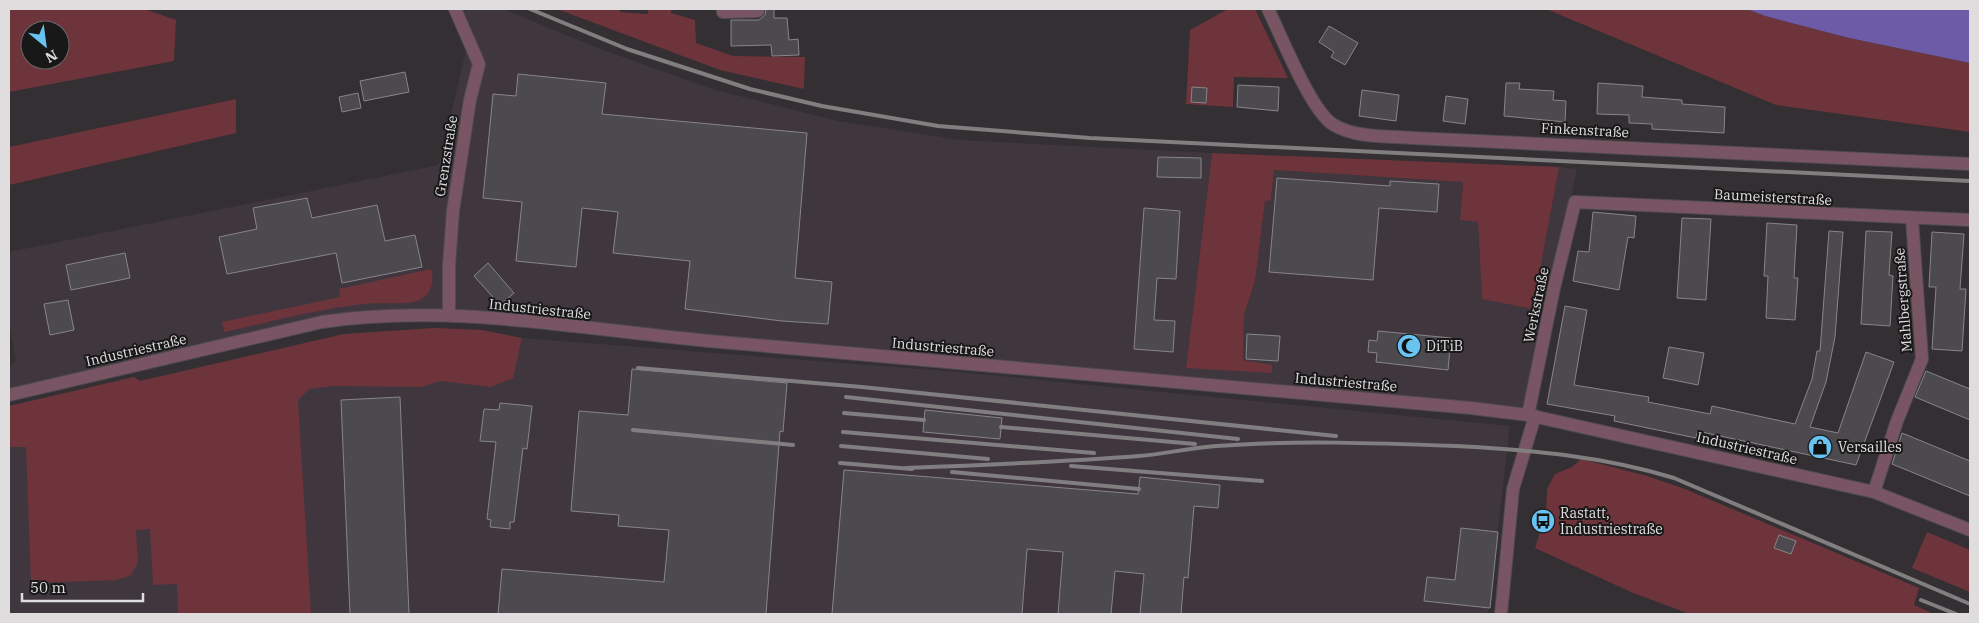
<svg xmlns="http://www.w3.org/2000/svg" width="1979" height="623" font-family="'IBM Plex Serif',serif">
	<rect width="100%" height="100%" fill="#332f32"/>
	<path fill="#40373e" d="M462,9H504L595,47L715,90L838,121L960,140L1212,153L1186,367L1271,365L1243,360L1244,315L1255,281L1265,200H1271L1274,170L1463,182L1460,219L1478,222L1482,298L1533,309L1559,167L1577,169L1526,412L357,312L9,392V367L16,360L9,324V252L439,165L467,46Z
		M434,328L482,330L522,338L958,372L1510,426L1488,614H9V406L134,377L140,381L344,334Z"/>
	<path fill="#6e343b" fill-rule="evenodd" d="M9,9H144L176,20L174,61L9,92ZM30,30H60V60H30Z
		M557,9H620V12L648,14V9H671V13L695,20L696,43L733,56L805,57L804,89L720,70Z
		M1228,9H1255L1288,78L1234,77L1233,107L1186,104L1190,30Z
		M1546,9H1747L1765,16L1849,38L1970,63V132L1776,105Z
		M236,99V133L9,185V147Z
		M1212,153L1559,167L1533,309L1482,299L1478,222L1460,220L1463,182L1274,170L1271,200L1265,201L1255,281L1244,315L1243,360L1272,365V373L1186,368Z
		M431,269C435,282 431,296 417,301C404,305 379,302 363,304C317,309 270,322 224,332L222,322L340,297L339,289Z
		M434,328L482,330L522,338L513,378L491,387L440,381L422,387L332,386L309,389L298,400L311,614H178L177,584L153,585L150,529L136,530L138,563L131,575L117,580L31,583L26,447H9V406L134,377L140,381L344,334Z
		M1581,459L1647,476L1685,489L1919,588L1914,605L1934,614H1690L1633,593L1535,548L1546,513L1547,489L1555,474L1572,467Z
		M1927,532L1970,550V592L1912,568Z"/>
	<path fill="#6e5ba7" d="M1747,9H1970V63L1849,38L1765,16Z"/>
	<path fill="#4d4a4f" stroke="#888589" d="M766,9H774V18H787L789,40L798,39L799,55L772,56L771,45L731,46V20H759L765,15Z
		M1329,26L1358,43L1345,65L1331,57L1334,52L1319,42Z
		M405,72L409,92L364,101L360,81Z
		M518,74L606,83L602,114L807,133L795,278L832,282L828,324L782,321L685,309L690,261L613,253L618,212L582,208L576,267L516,261L522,202L483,198L493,94L516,96Z
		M1506,83H1520L1519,89L1554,91L1553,100L1566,101L1565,122L1504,116Z
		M1598,83L1643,86L1642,97L1682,100V104L1725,107L1724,133L1652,129V124L1629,123V115L1597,114Z
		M1238,85L1279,87L1278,111L1237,107Z
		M1192,87L1207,88L1206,103L1191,102Z
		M1362,90L1399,95L1396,121L1359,116Z
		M358,93L361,108L342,112L339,97Z
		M1446,96L1468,99L1465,124L1443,121Z
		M1158,157L1201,158V178L1157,177Z
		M1277,178L1390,186V181L1439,184L1437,212L1379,208L1373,280L1269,272Z
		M307,198L312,218L377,205L385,241L415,235L422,267L342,283L336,253L227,274L219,237L257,229L253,208Z
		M1144,208L1180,211L1176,279L1157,278L1154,320L1175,321L1173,352L1134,349Z
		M1593,212L1636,216L1634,238L1628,237L1619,290L1573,281L1578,251L1589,252Z
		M1682,218L1711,219L1706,300L1677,298Z
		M1767,223L1797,225L1794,278H1798L1795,320L1766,318L1768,276H1764Z
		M1829,231L1843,232L1835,337L1826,382L1810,427L1838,433L1866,352L1894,362L1856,465L1697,431L1696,438L1614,421L1615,416L1547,404L1565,306L1587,310L1574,385L1649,397L1648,402L1710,414L1712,406L1795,424L1812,379L1817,351H1820Z
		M1866,231L1892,232L1889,275L1893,276L1890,326L1861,324Z
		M1932,232L1964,234L1960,289H1966L1962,351L1932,349L1936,287H1929Z
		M125,253L130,278L71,290L66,265Z
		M488,263L514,293L500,305L474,276Z
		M68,300L74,330L50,335L44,304Z
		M1378,331L1451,338L1448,370L1376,362L1377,353L1368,352L1369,340L1377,341Z
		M1247,334L1280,336L1278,361L1246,359Z
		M1669,347L1704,353L1698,385L1663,378Z
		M632,369L787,383L783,432L780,431L766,614H498L502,569L664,582L669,530L618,526L619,515L571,511L579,411L628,415Z
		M1926,371L1970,389V420L1915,397Z
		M400,397L409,614H350L341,400Z
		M500,403L532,406L527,449L523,448L514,522H510V529L490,527L491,520L487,519L496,442L480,441L484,409L499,410Z
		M925,410L1002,418L1000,439L923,432Z
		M1902,433L1970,461V496L1892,464Z
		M844,470L1138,494L1140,477L1220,485L1218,508L1194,506L1188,578L1184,577L1181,614H1140L1144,574L1115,571L1111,614H1058L1063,552L1027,549L1022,614H832Z
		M1461,528L1498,532L1490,608L1424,601L1427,577L1455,580Z
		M1779,535L1796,541L1791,554L1774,548Z"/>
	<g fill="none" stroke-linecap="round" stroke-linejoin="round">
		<g stroke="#4f4b4e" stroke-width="14">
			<path id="minor" d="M723,9V12L758,11
				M1268,9C1281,35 1311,112 1334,125C1355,138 1388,136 1413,138L1970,164
				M449,314V265L453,211L470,100L479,64L455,9
				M9,395L322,322C452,302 590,331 721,342C971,364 1221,386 1471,408L1528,415L1874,492L1970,530
				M1528,415L1554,288L1575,202L1970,220
				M1874,492L1897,421L1922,359L1912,219
				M1501,614L1513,489L1535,416"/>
		</g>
		<use href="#minor" stroke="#795563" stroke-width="12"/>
		<path stroke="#817e80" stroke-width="4" d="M530,9L627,49L750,89L822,106L938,126L1090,138L1970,181
			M638,368L862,387L1336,436
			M846,397L1238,439
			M844,413L924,420
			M1001,427L1195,444
			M633,430L793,445
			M843,432L1094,453
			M841,446L988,459
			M840,463L912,469
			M1071,466L1262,481
			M906,468C984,465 1061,462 1139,456C1164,454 1190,448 1216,446C1296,440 1376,443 1456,446C1531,450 1602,456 1674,478L1970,604
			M952,472L1139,489
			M1921,600L1956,614"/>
	</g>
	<defs>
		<g id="mosque-disc" transform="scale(1.25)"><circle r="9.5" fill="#69c3f1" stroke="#191819"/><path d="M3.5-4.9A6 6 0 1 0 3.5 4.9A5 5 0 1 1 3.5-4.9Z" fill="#111"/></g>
		<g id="shop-disc" transform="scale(1.25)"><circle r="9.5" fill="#69c3f1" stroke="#191819"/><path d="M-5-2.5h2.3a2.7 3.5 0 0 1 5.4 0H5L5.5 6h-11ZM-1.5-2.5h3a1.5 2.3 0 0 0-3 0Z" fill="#111"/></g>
		<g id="bus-disc" transform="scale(1.25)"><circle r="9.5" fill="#69c3f1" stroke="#191819"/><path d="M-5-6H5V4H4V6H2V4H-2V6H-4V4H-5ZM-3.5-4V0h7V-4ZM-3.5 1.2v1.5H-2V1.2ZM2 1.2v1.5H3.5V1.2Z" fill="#111"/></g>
	</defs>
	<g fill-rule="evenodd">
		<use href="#mosque-disc" x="1409" y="346"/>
		<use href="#shop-disc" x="1820" y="447"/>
		<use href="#bus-disc" x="1543" y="521"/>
	</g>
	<g text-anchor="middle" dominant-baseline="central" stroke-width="4" stroke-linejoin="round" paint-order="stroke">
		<g font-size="14" fill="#e0dddf" stroke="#191819">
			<text transform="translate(1585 130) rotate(3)">Finkenstraße</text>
			<text transform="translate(446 156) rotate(-81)">Grenzstraße</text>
			<text transform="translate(1773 197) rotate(3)">Baumeisterstraße</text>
			<text transform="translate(1903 300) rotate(-94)">Mahlbergstraße</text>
			<text transform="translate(1536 305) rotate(-78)">Werkstraße</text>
			<text transform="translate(540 309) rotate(6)">Industriestraße</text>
			<text transform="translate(943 347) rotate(5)">Industriestraße</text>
			<text transform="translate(136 350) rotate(-13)">Industriestraße</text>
			<text transform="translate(1346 382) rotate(5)">Industriestraße</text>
			<text transform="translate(1747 448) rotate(13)">Industriestraße</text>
		</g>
		<g font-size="14" fill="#e0dddf" stroke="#191819" text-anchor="start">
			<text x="1426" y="346">DiTiB</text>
			<text x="1838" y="447">Versailles</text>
			<text x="1560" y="513">Rastatt,<tspan x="1560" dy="16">Industriestraße</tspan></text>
		</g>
	</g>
	<rect width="1979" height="623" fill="none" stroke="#e0dddf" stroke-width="20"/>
	<g transform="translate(45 45) rotate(151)"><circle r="24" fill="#191819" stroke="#696768"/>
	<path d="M0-4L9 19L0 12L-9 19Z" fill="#69c3f1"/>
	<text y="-8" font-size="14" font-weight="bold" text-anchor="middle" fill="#e0dddf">N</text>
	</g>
	<path d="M22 593v8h121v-8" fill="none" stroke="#e0dddf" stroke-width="2.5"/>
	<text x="30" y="593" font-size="15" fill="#e0dddf" stroke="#191819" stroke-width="4" paint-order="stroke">50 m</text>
</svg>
